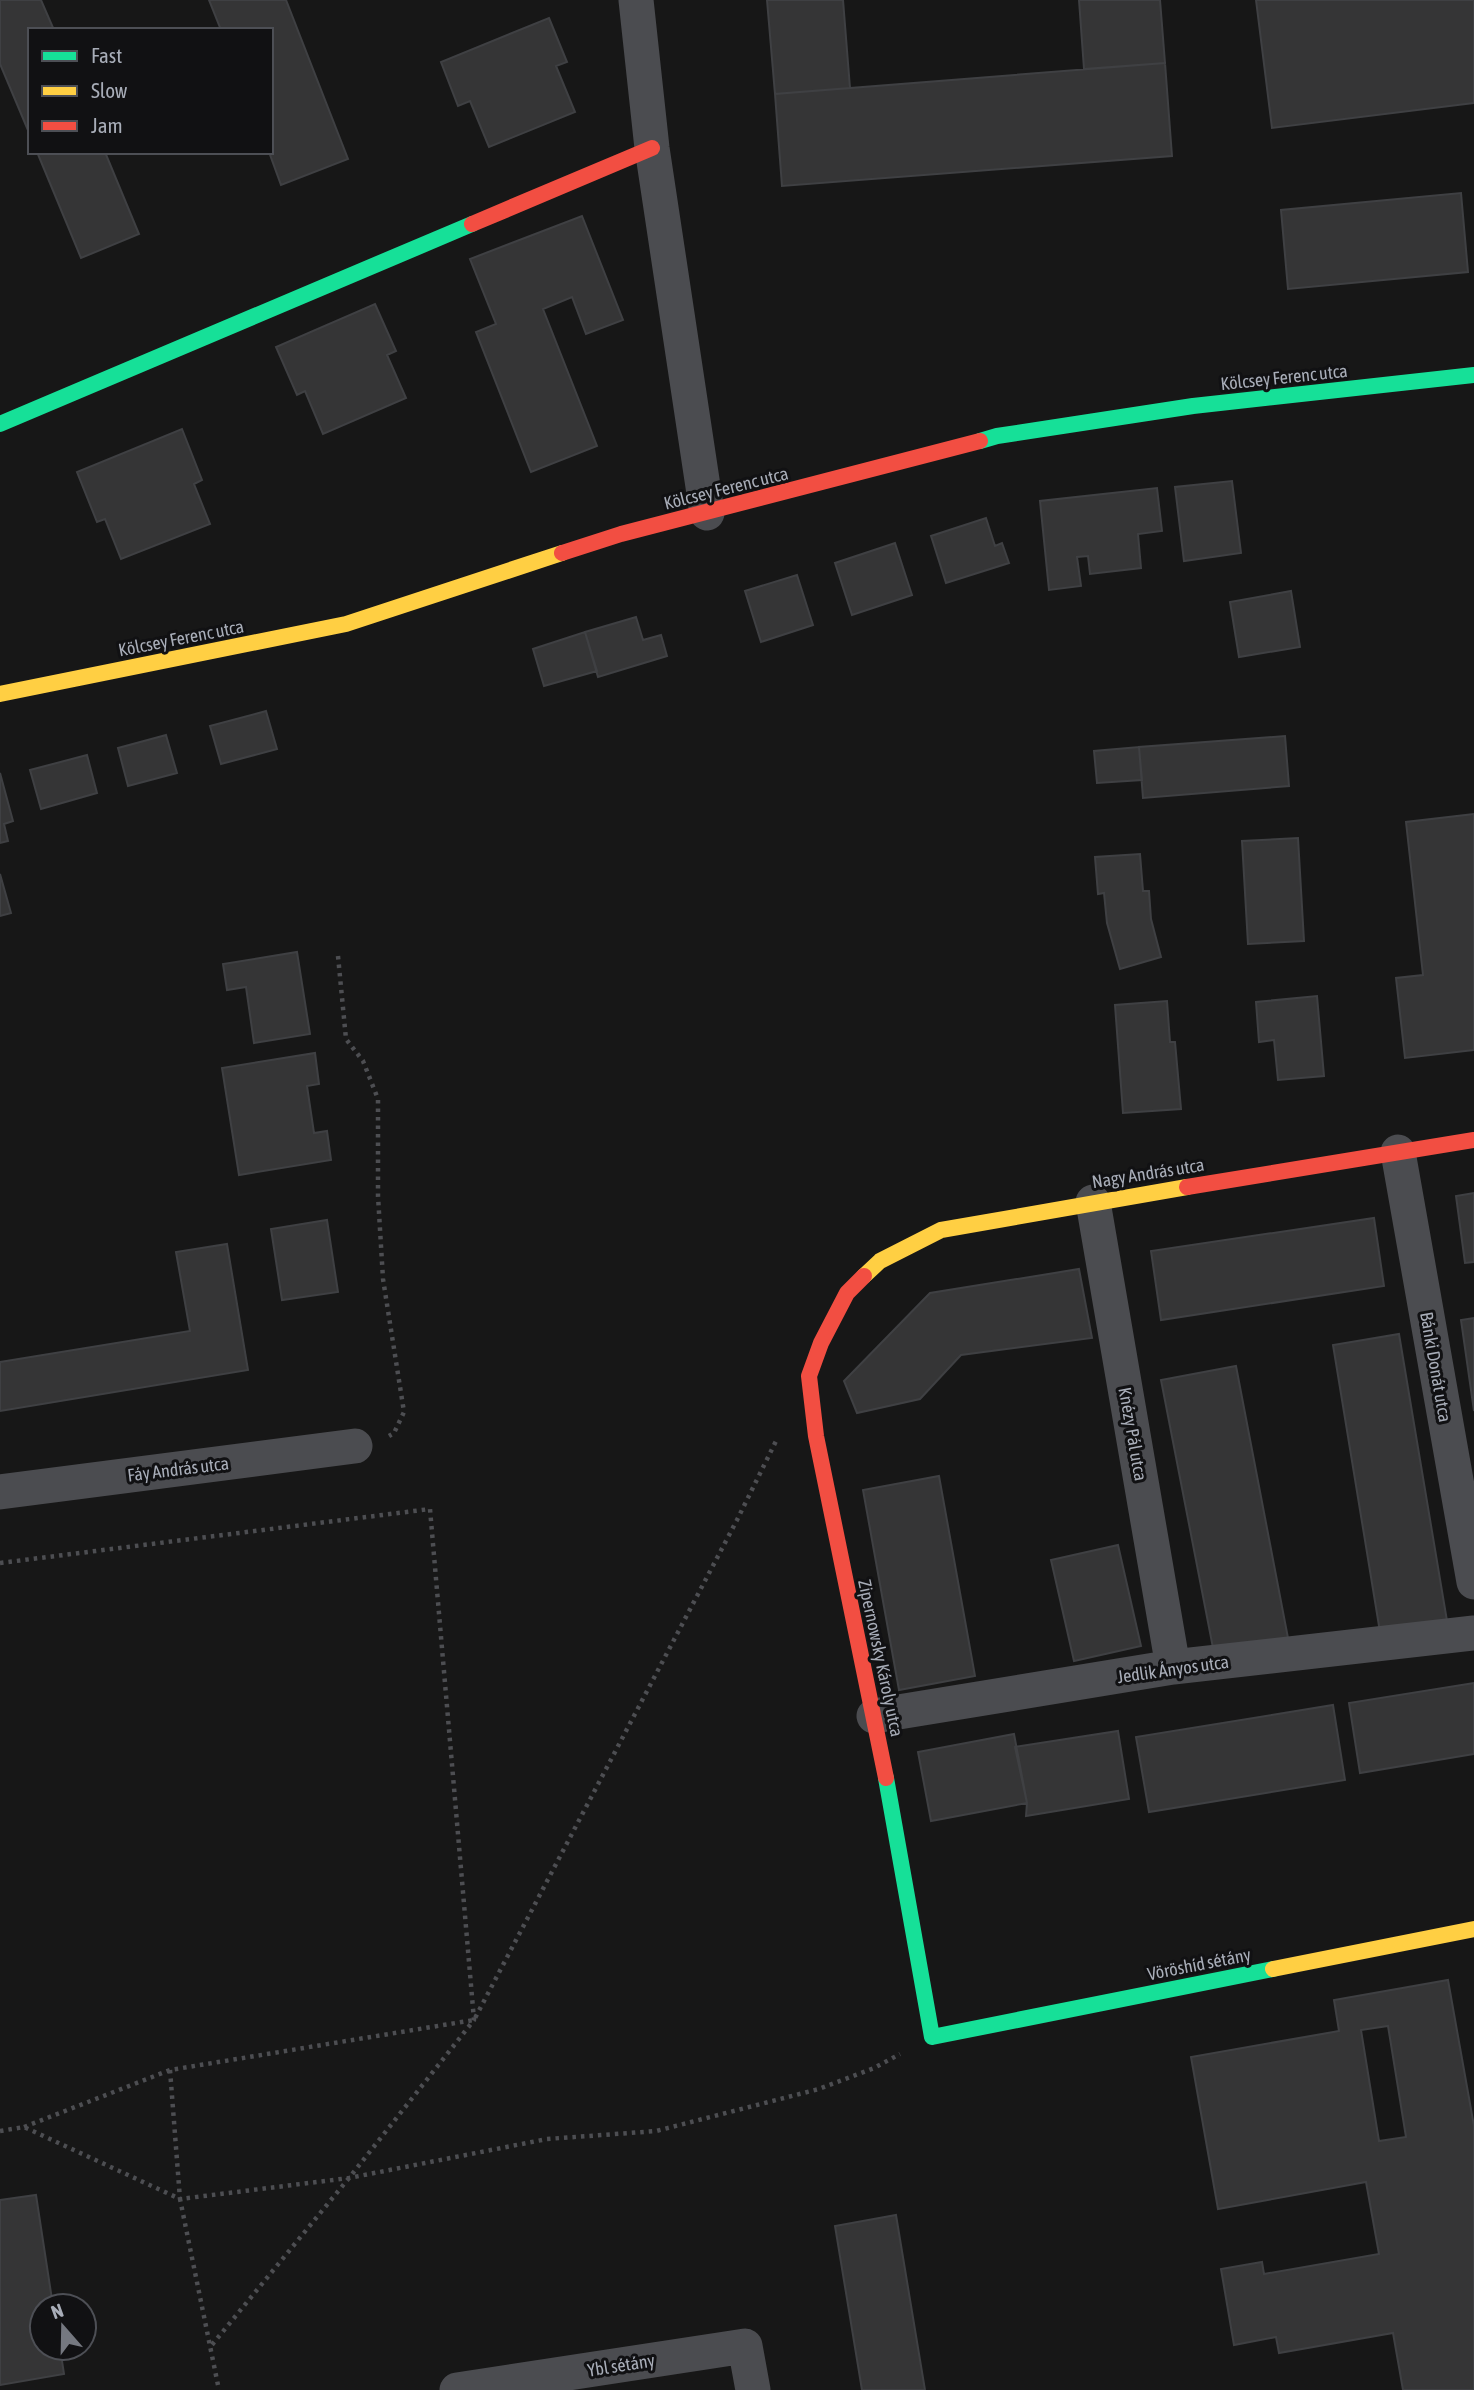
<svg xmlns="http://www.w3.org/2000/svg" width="1474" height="2390" font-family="'Asap Condensed',sans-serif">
	<rect width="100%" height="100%" fill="#171717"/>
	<path fill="#353536" stroke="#3f4043" stroke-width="2" fill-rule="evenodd" d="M0,0H41L54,30H30V135L0,64Z
		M209,0H286L348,159L281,185L269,152H271V30H221Z
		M767,0H843L850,88L775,94Z
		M1079,0H1160L1165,63L1084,69Z
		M1256,0H1474V103L1272,128Z
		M549,18L567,62L556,66L575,112L489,147L470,101L458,106L441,62Z
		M1165,63L1172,156L782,186L775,94Z
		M37,152H105L139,234L81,258Z
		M1461,193L1468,272L1288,289L1281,210Z
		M582,216L623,320L586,334L572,297L543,309L597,446L531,472L476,332L496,324L470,259Z
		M375,304L396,351L387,355L406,398L323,434L305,391L297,395L276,347Z
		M182,429L202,480L194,484L210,524L121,559L105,519L97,522L77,472Z
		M1232,481L1241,553L1184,561L1175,487Z
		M1157,488L1162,531L1138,534L1141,568L1090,574L1088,556L1077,557L1081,586L1049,590L1040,501Z
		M986,518L995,546L1002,543L1009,563L946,583L931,536Z
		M895,543L912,595L852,615L835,563Z
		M797,575L813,625L761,642L745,591Z
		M1291,591L1300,647L1239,657L1230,602Z
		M636,617L643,640L661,635L667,656L598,677L585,632Z
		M585,632L597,671L544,686L533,649Z
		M266,711L277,749L221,764L210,726Z
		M166,735L177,773L128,786L118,748Z
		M1285,736L1289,786L1143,798L1139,747Z
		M1139,747L1142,780L1097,783L1094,751Z
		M87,755L97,793L41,809L30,770Z
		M0,773L13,821L4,824L8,841L0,843Z
		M1474,814V1050L1405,1058L1396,978L1423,975L1406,822Z
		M1298,838L1304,941L1248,944L1242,841Z
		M1140,854L1143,891H1149L1151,919L1161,957L1120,969L1107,923L1104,893L1098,894L1095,857Z
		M0,874L11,913L0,916Z
		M297,952L310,1034L254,1043L246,987L227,990L223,964Z
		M1317,996L1324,1076L1278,1080L1274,1040L1259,1042L1256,1002Z
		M1167,1001L1170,1042H1175L1181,1109L1123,1113L1115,1005Z
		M315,1053L319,1084L307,1086L314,1133L327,1131L331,1160L239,1175L222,1068Z
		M1474,1193V1262L1465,1263L1456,1196Z
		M1374,1218L1384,1286L1161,1320L1151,1251Z
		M327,1220L338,1292L282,1300L271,1229Z
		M227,1244L248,1370L0,1411V1362L190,1331L176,1252Z
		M1079,1269L1092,1338L961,1355L920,1399L857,1413L844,1381L930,1293Z
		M1474,1318V1411L1461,1320Z
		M1399,1334L1447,1621L1380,1632L1333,1345Z
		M1236,1366L1288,1638L1214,1653L1161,1380Z
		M939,1476L975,1676L899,1690L863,1490Z
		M1118,1545L1141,1646L1074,1661L1051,1560Z
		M1474,1683V1754L1360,1773L1349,1703Z
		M1333,1705L1345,1780L1149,1812L1136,1737Z
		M1118,1731L1129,1799L1026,1816L1027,1803L1015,1747Z
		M1014,1734L1027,1803L931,1821L918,1752Z
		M1448,1980L1474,2126V2390H1403L1393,2333L1279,2353L1276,2337L1234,2345L1221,2269L1262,2262L1264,2274L1379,2254L1366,2182L1218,2209L1191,2057L1339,2031L1334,2000ZM1388,2026L1406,2137L1379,2141L1361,2030Z
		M36,2195L53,2306H42V2348H60L64,2374L0,2385V2200Z
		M896,2215L925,2390H862L835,2226Z"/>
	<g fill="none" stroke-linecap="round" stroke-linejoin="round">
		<path stroke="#4d4e52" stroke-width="4.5" stroke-dasharray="3.5 5" stroke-linecap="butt" d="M338,956L346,1039L363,1061L378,1099V1196L383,1279L404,1412L394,1433L389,1436
			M0,1563L430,1509L474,2020L349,2178L211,2346
			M170,2070L180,2199L349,2178L547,2139L656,2131L819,2089L874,2068L900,2054
			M24,2127L170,2070L474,2020L737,1520L777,1439
			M0,2131L24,2127L180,2199L219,2390"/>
		<path stroke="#4b4c50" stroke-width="35" d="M636,0L652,148L707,513
			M1398,1152L1474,1582
			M1093,1202L1173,1667
			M0,1492L355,1446
			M874,1716L1173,1667L1474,1633
			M457,2390L745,2346L753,2390"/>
		<path stroke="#16e098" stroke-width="16" d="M0,424L472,224
			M980,441L997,436L1193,406L1474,375
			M886,1778L932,2037L1273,1969"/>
		<path stroke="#ffcf43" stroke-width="16" d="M0,694L346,624L562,553
			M864,1276L880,1261L941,1230L1187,1187
			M1273,1969L1474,1929"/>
		<path stroke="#f24e42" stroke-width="16" d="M472,224L652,148
			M562,553L621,534L980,441
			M1187,1187L1474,1140
			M864,1276L847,1293L821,1343L809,1376L816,1436L886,1778"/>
	</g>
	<g text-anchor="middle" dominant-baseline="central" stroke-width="6" stroke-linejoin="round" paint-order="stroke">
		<g font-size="18" fill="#a8adb8" stroke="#111113">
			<text transform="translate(1284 377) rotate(-6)">Kölcsey Ferenc utca</text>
			<text transform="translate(726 488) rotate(-14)">Kölcsey Ferenc utca</text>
			<text transform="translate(181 638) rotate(-11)">Kölcsey Ferenc utca</text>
			<text transform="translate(1148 1173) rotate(-9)">Nagy András utca</text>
			<text transform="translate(1436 1367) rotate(80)">Bánki Donát utca</text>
			<text transform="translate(1133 1434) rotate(80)">Knézy Pál utca</text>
			<text transform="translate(178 1469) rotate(-7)">Fáy András utca</text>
			<text transform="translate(881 1658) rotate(78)">Zipernowsky Károly utca</text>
			<text transform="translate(1173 1669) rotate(-8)">Jedlik Ányos utca</text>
			<text transform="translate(1199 1964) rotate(-11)">Vöröshíd sétány</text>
			<text transform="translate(621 2365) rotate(-9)">Ybl sétány</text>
		</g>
	</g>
	<rect x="28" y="28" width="245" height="126" fill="#111113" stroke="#4d4f55" stroke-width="2"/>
	<rect x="42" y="51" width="35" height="10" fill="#16e098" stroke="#4d4f55" stroke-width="2"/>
	<text x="91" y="63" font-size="21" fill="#a8adb8">Fast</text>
	<rect x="42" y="86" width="35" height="10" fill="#ffcf43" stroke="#4d4f55" stroke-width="2"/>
	<text x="91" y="98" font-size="21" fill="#a8adb8">Slow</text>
	<rect x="42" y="121" width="35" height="10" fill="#f24e42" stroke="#4d4f55" stroke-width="2"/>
	<text x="91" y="133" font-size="21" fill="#a8adb8">Jam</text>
	<g transform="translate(63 2327) rotate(340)"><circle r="33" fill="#111113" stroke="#4d4f55" stroke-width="2"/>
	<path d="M0-5L12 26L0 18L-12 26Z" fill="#757880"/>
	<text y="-10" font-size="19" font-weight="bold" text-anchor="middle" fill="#a8adb8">N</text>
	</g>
</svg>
